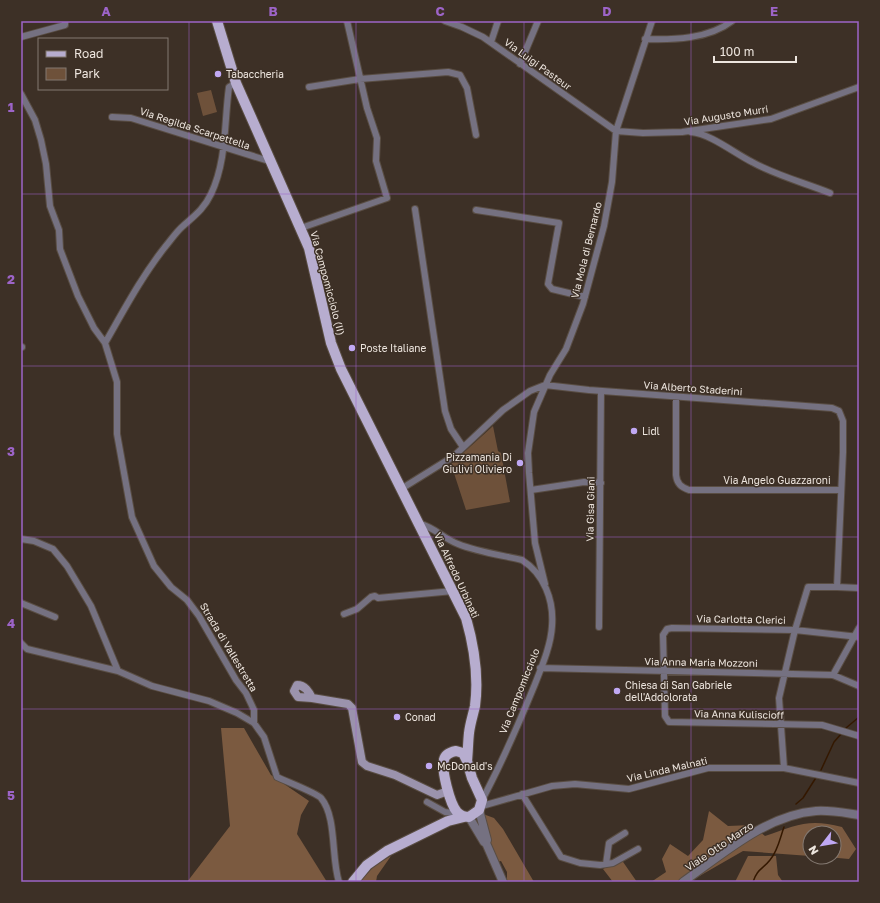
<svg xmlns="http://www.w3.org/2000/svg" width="880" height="903" font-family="'Golos Text',sans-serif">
	<rect width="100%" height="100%" fill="#3d3026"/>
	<path fill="#6e513a" d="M211,90L217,112L203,116L197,93Z
		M493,426L498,451L501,453L510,502L466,510L451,464Z"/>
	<path fill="#7b5a40" d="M221,728H244L271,775L309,801L301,815L297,834L327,882H187L230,826Z
		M709,811L728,826L752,825L765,836C796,825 809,818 842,827L856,849L849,859L827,857H834V833H810V856L743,851L689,882H651L666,872L662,859L670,844L688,856L703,840Z
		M483,814L494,818L503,829L534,882H507V872L501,861L496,862L493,856Z
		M391,856L377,876L376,882H360L375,865Z
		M748,856H776L778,875L783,882H735Z
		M621,859L637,882H613L603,869Z"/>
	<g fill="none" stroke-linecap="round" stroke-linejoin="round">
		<path stroke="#341800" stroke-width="1.5" d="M846,728L859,717
			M821,770L834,742L841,734
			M796,804L803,798L817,776
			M753,882C757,869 763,869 770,860C778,851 780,838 784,827"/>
		<g stroke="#594d43" stroke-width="8">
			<path id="minor" d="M445,21L462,27L483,37L616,131L643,133L682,132L771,119L859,87
				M21,37L65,25V21
				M645,39C673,40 709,39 732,21
				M491,42L498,21
				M520,64L538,21
				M309,87L360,79L448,72L460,75L467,88L476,135
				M21,94L35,120L41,140L46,164L50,206L59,230L60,249L78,296L94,328L105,343L117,382V434L132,517L154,566L171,587L187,600L199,616L236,680L246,693L254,710V723
				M112,117L131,118L272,162
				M691,132C711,134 734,153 752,162C775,175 805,183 830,193
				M415,209L445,411L451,429L463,447
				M476,210L559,223L548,284L552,289L585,297
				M301,228L387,198L376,161L377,138L367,108L347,21
				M105,343C124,310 142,276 165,247C171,240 176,232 183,226C194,216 204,209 211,194C227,160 224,123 229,87L236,83
				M21,347H22
				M676,397V475C677,484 681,487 689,490H841
				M401,489L454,456L503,410L530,391L545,385L589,390L832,408L839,411L843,421V452L837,587H808L795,630L779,698L784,768
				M531,490L584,482L601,483
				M420,524C434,527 444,539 458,544C478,552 501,555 522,560C544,574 554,600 552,626C551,645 542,666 535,684C519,723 502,763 482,800
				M21,539L34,541L53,549L67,566L91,606L118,671
				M545,584L535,543L529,473L528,453L534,412L550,375L566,349L583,304L604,226L612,182L616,131L652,21
				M837,587L859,588
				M21,603L55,617
				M344,614L357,609L371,597L375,596L378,598L453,591
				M599,627L601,391
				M859,637L795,630L672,628L667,629L663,635L665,716L669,722L822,725L859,736
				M21,643L27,649L118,671L152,686L209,701L237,713L254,723L264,737L277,777C285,781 317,793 321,798C337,817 331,858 339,882
				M540,668L833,675L859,686
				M833,675L859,628
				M522,794L561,857L580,863L600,865L613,863L638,849
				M427,802L445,812L452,813
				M482,806L552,786L575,784L629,789L708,768H784L859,783
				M606,864L609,843L625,833"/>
		</g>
		<g stroke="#594d43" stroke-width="10">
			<path id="tertiary" d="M479,810L487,840L486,843L503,882
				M469,817L484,842
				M683,882C723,854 766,815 816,811C831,810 845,813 859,815"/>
		</g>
		<g stroke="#594d43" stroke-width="10">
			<path id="secondary" d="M312,698L298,697L294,691L297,685C305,685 309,692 312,698L348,704L352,708L362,762L367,766L395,775L437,795L448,791"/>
		</g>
		<g stroke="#594d43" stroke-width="12">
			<path id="primary" d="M217,21L236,83L309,248L331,343L341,369L466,618C474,646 479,676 475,706C473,715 470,724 469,733C468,742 468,751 467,761
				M456,751L463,753L467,761L472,778L482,800L479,810L469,817C464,817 461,816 457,812C450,804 441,770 444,760C445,754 451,752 456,751Z
				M353,882L367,865L387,851L448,821L464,817"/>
		</g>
		<use href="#minor" stroke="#757181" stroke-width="6"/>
		<use href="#tertiary" stroke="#757181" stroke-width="8"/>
		<use href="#secondary" stroke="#9b93ad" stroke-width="8"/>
		<use href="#primary" stroke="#b7adcf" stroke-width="10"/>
	</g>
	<path fill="none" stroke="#9d64c8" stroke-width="1" stroke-opacity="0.55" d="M189,21V882M356,21V882M524,21V882M691,21V882M21,194H859M21,366H859M21,537H859M21,709H859"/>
	<g fill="#c0a8f3" stroke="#3d3026" stroke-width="1.5">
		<circle cx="218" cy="74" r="4"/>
		<circle cx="352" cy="348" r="4"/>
		<circle cx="634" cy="431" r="4"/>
		<circle cx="520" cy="463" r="4"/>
		<circle cx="617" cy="691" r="4"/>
		<circle cx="397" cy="717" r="4"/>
		<circle cx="429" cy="766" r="4"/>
	</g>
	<g text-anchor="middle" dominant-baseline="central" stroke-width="3" stroke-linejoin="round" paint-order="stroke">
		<g font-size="10" fill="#ede5de" stroke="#3d3026">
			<text transform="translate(538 64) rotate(36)">Via Luigi Pasteur</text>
			<text transform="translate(726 115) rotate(-9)">Via Augusto Murri</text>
			<text transform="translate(195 128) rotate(18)">Via Regilda Scarpettella</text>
			<text transform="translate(586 250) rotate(-76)">Via Mola di Bernardo</text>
			<text transform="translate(328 283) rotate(75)">Via Campomicciolo (II)</text>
			<text transform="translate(693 388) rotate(4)">Via Alberto Staderini</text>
			<text x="777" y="480">Via Angelo Guazzaroni</text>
			<text transform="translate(590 509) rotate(-89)">Via Gisa Giani</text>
			<text transform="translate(457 575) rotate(65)">Via Alfredo Urbinati</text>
			<text transform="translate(741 619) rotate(1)">Via Carlotta Clerici</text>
			<text transform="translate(229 647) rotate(59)">Strada di Vallestretta</text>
			<text transform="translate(701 662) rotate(1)">Via Anna Maria Mozzoni</text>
			<text transform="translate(519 691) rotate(-68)">Via Campomicciolo</text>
			<text transform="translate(739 714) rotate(1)">Via Anna Kuliscioff</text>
			<text transform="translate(667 769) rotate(-13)">Via Linda Malnati</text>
			<text transform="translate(719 846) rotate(-34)">Viale Otto Marzo</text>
		</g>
		<g font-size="10" fill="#ede5de" stroke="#3d3026" text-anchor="start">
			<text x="226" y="74">Tabaccheria</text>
			<text x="360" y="348">Poste Italiane</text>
			<text x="642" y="431">Lidl</text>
			<text x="512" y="457" text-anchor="end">Pizzamania Di<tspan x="512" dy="12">Giulivi Oliviero</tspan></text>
			<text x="625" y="685">Chiesa di San Gabriele<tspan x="625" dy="12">dell'Addolorata</tspan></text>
			<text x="405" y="717">Conad</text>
			<text x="437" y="766">McDonald's</text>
		</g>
	</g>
	<rect width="880" height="903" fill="none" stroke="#3d3026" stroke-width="44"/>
	<rect x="38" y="38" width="130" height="52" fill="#3d3026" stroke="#837870"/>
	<rect x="46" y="51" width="20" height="6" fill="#b7adcf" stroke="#837870"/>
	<text x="74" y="58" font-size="12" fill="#ede5de">Road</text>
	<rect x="46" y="68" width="20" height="12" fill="#6e513a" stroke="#837870"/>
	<text x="74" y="78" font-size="12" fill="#ede5de">Park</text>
	<g transform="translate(822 845) rotate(239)"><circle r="19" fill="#3d3026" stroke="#837870"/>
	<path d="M0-3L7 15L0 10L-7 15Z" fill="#c0a8f3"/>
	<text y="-6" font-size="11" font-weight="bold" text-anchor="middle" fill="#ede5de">N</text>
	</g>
	<path d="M714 56v6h82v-6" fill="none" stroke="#ede5de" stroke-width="2"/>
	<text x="720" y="56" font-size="12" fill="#ede5de" stroke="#3d3026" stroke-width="3" paint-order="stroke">100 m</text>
	<rect x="22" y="22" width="836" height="859" fill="none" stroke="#9d64c8" stroke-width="1.5"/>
	<g font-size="13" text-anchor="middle" font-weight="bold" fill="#9d64c8">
		<text x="106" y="16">A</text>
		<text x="273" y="16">B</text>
		<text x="440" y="16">C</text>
		<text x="607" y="16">D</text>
		<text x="774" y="16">E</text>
		<text x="11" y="112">1</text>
		<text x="11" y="284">2</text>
		<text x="11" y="456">3</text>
		<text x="11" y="628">4</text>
		<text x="11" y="800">5</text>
	</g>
</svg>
